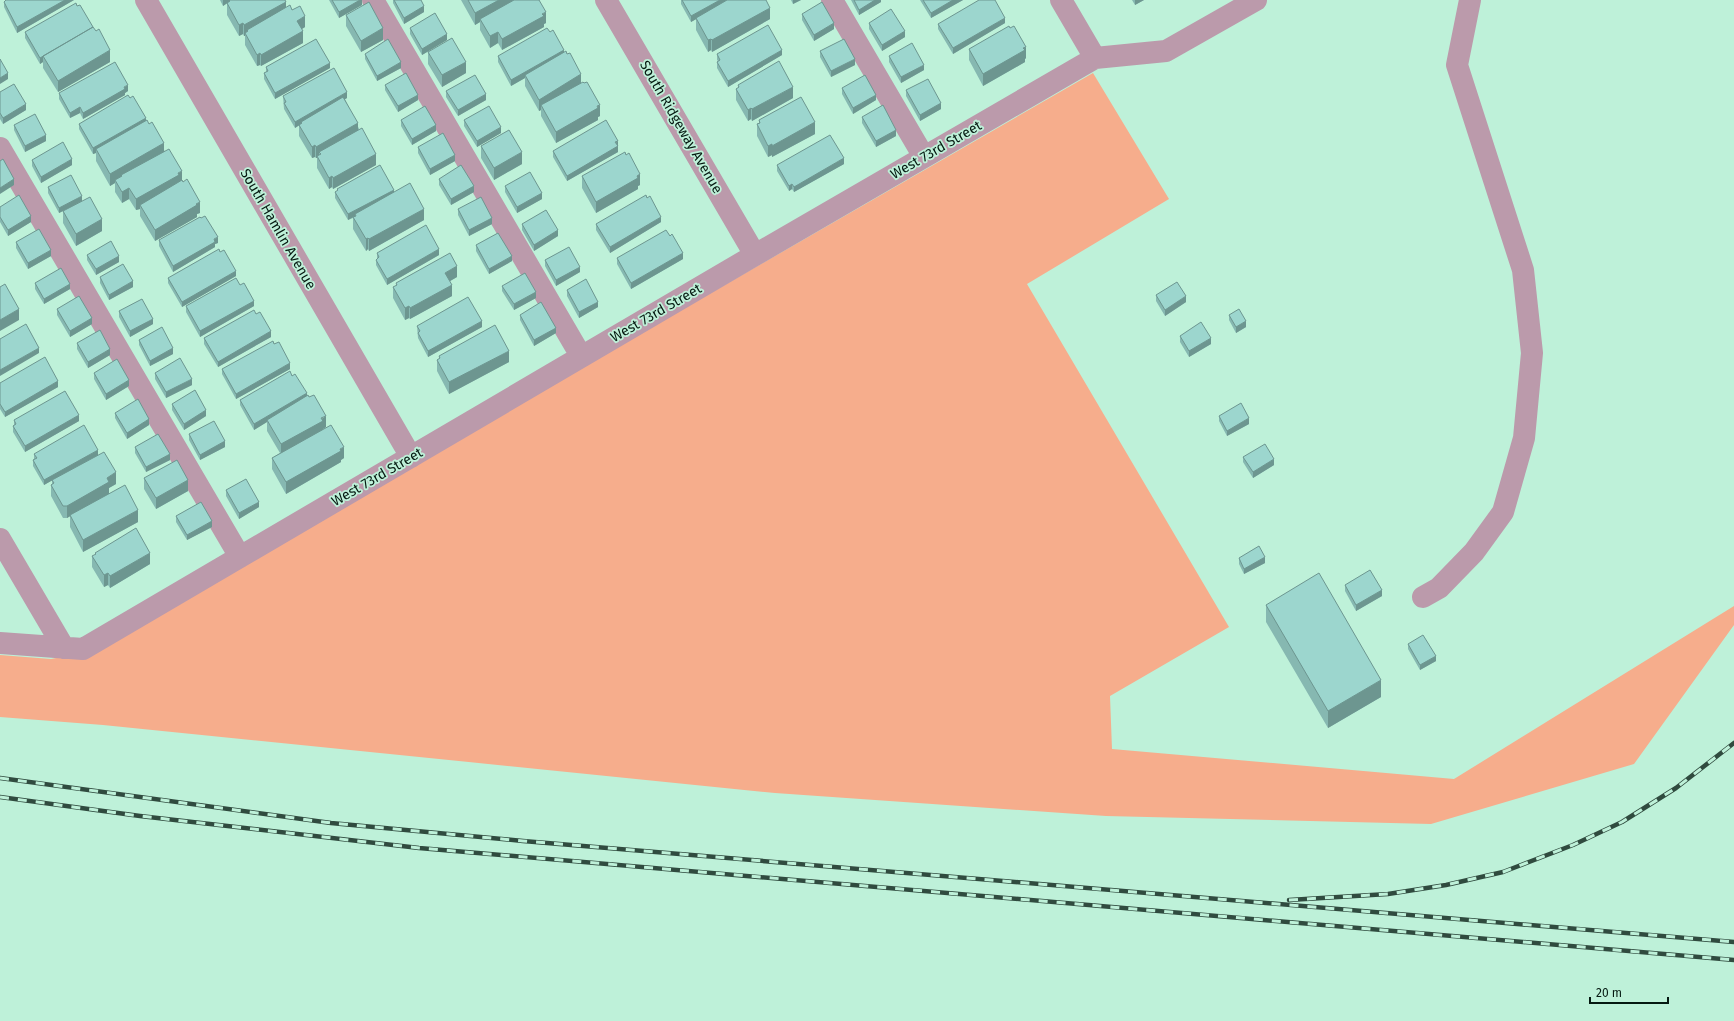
<svg xmlns="http://www.w3.org/2000/svg" width="1734" height="1021" font-family="'Fira Sans',sans-serif">
	<rect width="100%" height="100%" fill="#bef1d9"/>
	<path fill="#f6ad8c" d="M1093,73L1169,199L1027,284L1229,627L1110,696L1112,749L1454,779L1734,606V625L1634,764L1431,824L1106,816L775,793L103,725L0,717V655L51,659L87,652Z"/>
	<g fill="none" stroke-linecap="round" stroke-linejoin="round">
		<path stroke="#bb9aab" stroke-width="22" d="M146,0L411,457
			M373,0L581,356
			M606,0L755,255
			M832,0L924,157
			M1061,0L1095,58
			M0,148L240,557
			M0,539L64,648
			M1423,597L1439,588L1474,552L1503,512L1524,438L1532,353L1523,270L1457,65L1470,0
			M0,643L83,649L755,255L1095,58L1166,51L1256,0"/>
		<g stroke="#304b3f" stroke-width="4.5">
			<path id="rail" d="M0,778L331,823L523,841L1734,942
				M0,797L140,816L419,848L1734,960
				M1289,900L1388,894L1446,885L1503,872L1573,845L1622,822L1676,788L1734,743"/>
		</g>
		<use href="#rail" stroke="#bef1d9" stroke-width="3" stroke-dasharray="9" stroke-linecap="butt"/>
	</g>
	<path fill="#86b8b1" d="M74,0L17,33L4,7V2Z
		M220,0H285L286,8L292,10L305,27L302,29L303,43L261,66L260,65L257,66L245,45V36H244L243,34L239,36L227,15V3L223,6Z
		M329,0H362V5L339,18Z
		M393,0H421L424,12L404,24L393,3Z
		M461,0H539L546,23L544,24V27L502,50L498,43L490,48L480,30V22L475,25Z
		M681,0H766L770,19L712,52L711,50L708,52L696,30V19L691,22L681,4Z
		M791,0H801L793,4Z
		M851,0H881V2L859,15Z
		M920,0H963L931,18Z
		M1132,0H1144L1135,5Z
		M802,14L834,29L814,41L802,20Z
		M346,15L383,40L361,52L346,26Z
		M869,23L905,37L882,51L869,29Z
		M1005,23L953,54L938,29V24Z
		M410,28L447,40L422,55L410,34Z
		M1010,28L1026,58L1025,59V62L983,86L969,60V49Z
		M25,32L110,62L58,92L43,68V62L40,64L25,38Z
		M550,32L564,53L600,116L598,117V120L556,143L541,116V110L539,111L525,86V78L511,86L498,62V56Z
		M820,51L855,65L831,77L820,57Z
		M428,52L466,73L442,87L428,64Z
		M365,54L401,68L377,81L365,59Z
		M717,54L782,55L728,87L717,68V62L718,61L717,60Z
		M889,56L924,70L901,83L889,62Z
		M266,67L330,68L275,99L264,79V73L266,72Z
		M385,85L418,100L398,112L385,90Z
		M738,85L793,98L752,121L751,119L748,121L736,100V89L738,88Z
		M842,88L876,100L853,114L842,94Z
		M906,90L941,109L920,121L906,96Z
		M128,91L125,93V95L83,119L80,113L70,118L59,99V93Z
		M446,91L486,100L458,116L446,97Z
		M0,92L26,110L3,124L0,119Z
		M283,96L347,98L345,99L376,165L333,189L332,187L329,189L317,168V158H316L315,157L312,158L299,136V125L301,124L295,128L284,109Z
		M130,98L146,120L182,180L200,213L197,214V217L155,241L140,216V209L136,210L129,199L122,203L115,192V183L110,186L96,161V153L93,154L79,129V124Z
		M862,117L896,136L876,147L862,123Z
		M401,120L436,131L412,145L401,126Z
		M464,120L501,133L477,147L464,126Z
		M759,120L815,134L772,157V155L768,157L757,136V124L759,123Z
		M14,125L46,141L25,152L14,130Z
		M481,146L522,164L494,180L481,158Z
		M418,147L455,161L430,175L418,153Z
		M618,147V152L567,181L553,157V151Z
		M32,160L72,165L41,183L32,166Z
		M844,164L794,192L792,189L789,191L777,171V165Z
		M582,176L640,185L638,186V189L596,213L582,188Z
		M439,179L474,192L451,205L439,185Z
		M505,186L542,199L517,213L505,192Z
		M48,187L82,201L102,231L76,246L63,223V211L70,208L59,213L48,193Z
		M337,189L394,192L424,220L369,251L368,249L366,251L353,229V218L348,220L335,198V192L337,191Z
		M0,207L31,222L8,236L0,222Z
		M458,209L492,224L469,236L458,215Z
		M661,222L610,253L596,230V224Z
		M522,224L558,236L534,251L522,230Z
		M159,240L218,243L215,244V247L173,272L159,246Z
		M16,242L51,256L28,269L16,248Z
		M476,245L512,261L489,274L476,251Z
		M377,253L439,255L387,285L376,265V260L377,259Z
		M87,255L119,262L96,275L87,260Z
		M617,258L683,259L631,289L617,264Z
		M545,260L580,272L556,286L545,266Z
		M236,276L182,307L168,283V278Z
		M100,277L133,287L109,300L100,283Z
		M457,277L450,281L452,296L410,319L409,318L405,320L393,298V287L396,286V283Z
		M35,283L70,289L44,304L35,289Z
		M240,285L254,306L200,337L186,312V306Z
		M502,286L536,298L514,310L502,291Z
		M567,290L598,307L579,318L567,296Z
		M1156,295L1186,302L1165,316L1156,301Z
		M57,309L92,324L70,337L57,315Z
		M119,311L153,324L130,337L119,317Z
		M256,314L271,337L218,367L204,344V338Z
		M520,315L556,333L534,346L520,320Z
		M1229,315L1246,327L1236,333L1229,320Z
		M417,326L482,327L428,357L418,338Z
		M1180,336L1211,344L1189,357L1180,342Z
		M139,340L173,354L150,366L139,345Z
		M77,343L110,355L88,368L77,349Z
		M439,356L509,362L449,394L437,371V360L439,359Z
		M222,369H290L236,399L222,374Z
		M94,373L129,386L106,400L94,379Z
		M155,373L192,385L166,398L155,379Z
		M292,376L307,396L326,427L323,429V430L344,458L341,460V462L286,494L272,469V458L280,453L267,431V422L254,430L240,405V400Z
		M0,383L58,387L5,417L0,409Z
		M172,404L206,416L184,430L172,410Z
		M115,413L149,425L127,439L115,418Z
		M1219,416L1249,424L1227,436L1219,421Z
		M14,420L79,421L25,452L13,432V426L14,425Z
		M189,434L225,447L200,460L189,440Z
		M135,447L170,460L146,472L135,453Z
		M34,454L98,455L116,484L109,488V494L138,522L83,552L70,527V516L67,518H63L51,496V485L52,484V480L44,485L33,466V460L34,459Z
		M1243,457L1274,465L1253,478L1243,462Z
		M144,478L188,491L156,509L144,489Z
		M226,490L259,507L239,519L226,496Z
		M176,516L212,527L187,540L176,522Z
		M95,553L150,564L110,588L108,585L104,587L92,567V556L95,555Z
		M1239,558L1265,563L1244,574L1239,564Z
		M1345,585L1382,596L1356,611L1345,591Z
		M1266,605L1381,697L1328,728L1266,622Z
		M1408,644L1436,661L1420,670L1408,649Z"/>
	<path fill="#6d9690" d="M65,0H74L17,33V27Z
		M223,0H229V2L223,6Z
		M360,0H362V5L339,18V12Z
		M499,0H519L480,19V22L475,25V13Z
		M720,0H730L691,22V16Z
		M793,0H801L793,4Z
		M875,0H881V2L859,15V10Z
		M953,0H963L931,18V13Z
		M1135,0H1144L1135,5Z
		M286,2V13L248,31L247,30V35L245,33V36H244V25Z
		M424,6V12L404,24V18Z
		M770,8V19L712,52V40Z
		M546,12V23L544,24V27L502,50V39Z
		M305,16V27L297,32V21Z
		M1005,18V23L953,54V48Z
		M243,23V34L239,36V25Z
		M834,23V29L814,41V35Z
		M383,28V40L361,52V41Z
		M303,31V43L261,66V55Z
		M905,31V37L882,51V45Z
		M498,32V43L490,48V36Z
		M447,34V40L422,55V49Z
		M711,39V50L708,52V40Z
		M1026,47V58L1025,59V62L983,86V74Z
		M110,50V62L58,92V81Z
		M564,50V56L525,75V78L511,86V80Z
		M782,50V55L728,87V81Z
		M260,53V65L257,66V55Z
		M43,56V62L40,64V58Z
		M855,59V65L831,77V71Z
		M401,62V68L377,81V76Z
		M466,62V73L442,87V75Z
		M330,63V68L275,99V93Z
		M924,65V70L901,83V77Z
		M8,73V79L0,84V78Z
		M581,74V85L541,105V110L539,111V100Z
		M128,85V91L125,93V95L83,119V113Z
		M793,87V98L752,121V109Z
		M347,92V98L302,123L301,122V124L295,128V122Z
		M486,94V100L458,116V110Z
		M418,95V100L398,112V106Z
		M876,95V100L853,114V108Z
		M941,103V109L920,121V115Z
		M26,104V110L3,124V118Z
		M600,105V116L598,117V120L556,143V132Z
		M80,107V113L70,118V113Z
		M751,108V119L748,121V110Z
		M146,118V124L96,149V153L93,154V148Z
		M815,122V134L772,157V146Z
		M358,123V134L321,154L319,152V156H317V158H316V147Z
		M436,125V131L412,145V139Z
		M501,127V133L477,147V141Z
		M896,130V136L876,147V141Z
		M46,135V141L25,152V146Z
		M618,141V152L567,181V176Z
		M164,143V154L122,176L121,175V179L115,180V183L110,186V174Z
		M772,144V155L768,157V146Z
		M315,145V157L312,158V147Z
		M522,152V164L494,180V168Z
		M376,154V165L333,189V178Z
		M455,155V161L430,175V169Z
		M844,158V164L794,192V187Z
		M72,159V165L41,183V177Z
		M182,171V182L140,205V209L136,210V199Z
		M640,174V185L638,186V189L596,213V202Z
		M332,176V187L329,189V178Z
		M14,179V185L0,194V188Z
		M792,184V189L789,191V186Z
		M474,186V192L451,205V199Z
		M129,188V199L122,203V192Z
		M394,190V196L355,214V216L348,220V214Z
		M542,193V199L517,213V207Z
		M82,196V201L59,213V208Z
		M200,202V213L197,214V217L155,241V230L196,204Z
		M424,209V220L369,251V239Z
		M31,216V222L8,236V230Z
		M661,217V222L610,253V247Z
		M492,218V224L469,236V230Z
		M102,219V231L76,246V234Z
		M558,230V236L534,251V245Z
		M218,237V243L215,244V247L173,272V266Z
		M368,238V249L366,251V239Z
		M439,249V255L387,285V279Z
		M51,250V256L28,269V263Z
		M683,253V259L631,289V283Z
		M119,256V262L96,275V269Z
		M512,256V261L489,274V269Z
		M457,266V277L445,284V273Z
		M580,267V272L556,286V280Z
		M236,271V276L182,307V302Z
		M133,281V287L109,300V295Z
		M70,284V289L44,304V299Z
		M452,285V296L410,319V308Z
		M536,292V298L514,310V304Z
		M1186,296V302L1165,316V310Z
		M254,301V306L200,337V331Z
		M598,302V307L579,318V312Z
		M409,306V318L405,320V308Z
		M19,309V320L0,331V320Z
		M92,318V324L70,337V331Z
		M153,319V324L130,337V331Z
		M482,321V327L428,357V351Z
		M1246,321V327L1236,333V327Z
		M556,328V333L534,346V340Z
		M271,331V337L218,367V362Z
		M1211,338V344L1189,357V351Z
		M39,348V353L0,376V370Z
		M173,348V354L150,366V361Z
		M110,349V355L88,368V362Z
		M509,351V362L449,394V382Z
		M290,363V369L236,399V394Z
		M192,379V385L166,398V392Z
		M129,380V386L106,400V394Z
		M58,381V387L5,417V412Z
		M307,393V399L267,420V422L254,430V424Z
		M206,410V416L184,430V424Z
		M79,415V421L25,452V446Z
		M326,416V427L323,429V432L281,456V444Z
		M1249,418V424L1227,436V431Z
		M149,419V425L127,439V433Z
		M225,441V447L200,460V455Z
		M344,447V458L341,460V462L286,494V482Z
		M98,450V455L44,485V480Z
		M170,454V460L146,472V467Z
		M1274,459V465L1253,478V472Z
		M116,472V484L109,488V494L67,518V506L107,478Z
		M188,480V491L156,509V498Z
		M259,502V507L239,519V513Z
		M138,510V522L83,552V540Z
		M212,521V527L187,540V535Z
		M150,553V564L110,588V576Z
		M1265,557V563L1244,574V569Z
		M108,573V585L104,587V575Z
		M1382,590V596L1356,611V605Z
		M1436,656V661L1420,670V665Z
		M1381,680V697L1328,728V711Z"/>
	<path fill="#9cd6ce" stroke="#6d9690" d="M6,0H65L17,27L4,2Z
		M229,0H285L286,2L244,25L243,23L239,25L227,3L230,1Z
		M332,0H360L339,12Z
		M394,0H421L424,6L404,18Z
		M468,0H499L475,13Z
		M514,0H539L546,12L542,14L544,16L502,39L498,32L490,36L480,19Z
		M682,0H720L691,16Z
		M727,0H766L770,8L712,40L711,39L708,40L696,18Z
		M854,0H875L859,10Z
		M923,0H953L931,13Z
		M979,0H995L1005,18L953,48L938,24Z
		M369,2L383,28L361,41L346,15Z
		M822,2L834,23L814,35L802,14Z
		M76,3L77,6L80,5L93,27L40,58L25,32Z
		M290,5L292,10L300,6L305,16L297,21L303,31L261,55L260,53L257,55L245,33L248,31L247,30Z
		M891,9L905,31L882,45L869,23Z
		M435,13L447,34L422,49L410,28Z
		M768,25L782,50L728,81L717,62L720,60L717,54Z
		M1009,26L1010,28L1014,26L1026,47L1023,48L1025,50L983,74L969,49Z
		M93,27L96,31L99,29L110,50L58,81L43,56Z
		M547,28L550,32L553,30L564,50L511,80L498,56Z
		M452,38L466,62L442,75L428,52Z
		M316,39L330,63L275,93L264,73L268,71L266,67Z
		M388,39L401,62L377,76L365,54Z
		M844,39L855,59L831,71L820,51Z
		M912,43L924,65L901,77L889,56Z
		M566,51L567,54L570,53L581,74L539,100L525,75Z
		M0,59L8,73L0,78Z
		M779,61L793,87L752,109L751,108L748,110L736,89L739,87L738,85Z
		M115,62L128,85L124,87L125,89L83,113L80,107L70,113L59,93Z
		M334,68L347,92L295,122L284,103L286,102L283,96Z
		M406,73L418,95L398,106L385,85Z
		M475,75L486,94L458,110L446,91Z
		M865,75L876,95L853,108L842,88Z
		M928,79L941,103L920,115L906,90Z
		M583,82L584,83L587,82L600,105L597,106L598,108L556,132L541,105Z
		M14,84L26,104L3,118L0,113V92Z
		M128,95L130,98L133,96L146,118L93,148L79,124Z
		M343,97L358,123L316,147L315,145L312,147L299,125L302,123L301,122Z
		M801,97L815,122L772,146V144L768,146L757,124L760,123L759,120Z
		M883,105L896,130L876,141L862,117Z
		M425,106L436,125L412,139L401,120Z
		M489,106L501,127L477,141L464,120Z
		M35,114L46,135L25,146L14,125Z
		M147,120L149,124L152,122L164,143L110,174L96,149Z
		M606,120L618,141L615,142L618,146L567,176L553,151Z
		M362,128L376,154L333,178L332,176L329,178L317,156L321,154L319,152Z
		M509,130L522,152L494,168L481,146Z
		M443,133L455,155L430,169L418,147Z
		M830,135L844,158L794,187L792,184L789,186L777,165Z
		M63,142L72,159L41,177L32,160Z
		M169,149L182,171L178,173L179,175L136,199L129,188L122,192L115,180L122,176L121,175Z
		M625,152L626,155L629,153L640,174L637,176L638,178L596,202L582,176Z
		M3,159L14,179L0,188V161Z
		M380,165L394,190L348,214L335,192L338,190L337,189Z
		M461,165L474,186L451,199L439,179Z
		M530,172L542,193L517,207L505,186Z
		M71,175L82,196L59,208L48,187Z
		M187,179L200,202L196,204L197,205L155,230L140,205L182,180L183,182Z
		M410,183L424,209L369,239L368,238L366,239L353,217L356,216L355,214Z
		M19,195L31,216L8,230L0,217V207Z
		M646,195L647,198L650,196L661,217L610,247L596,224Z
		M90,197L102,219L76,234L63,211Z
		M481,197L492,218L469,230L458,209Z
		M546,210L558,230L534,245L522,224Z
		M205,216L218,237L214,239L215,242L173,266L159,240L200,217L201,218Z
		M426,225L439,249L387,279L376,260L379,257L377,253Z
		M39,229L51,250L28,263L16,242Z
		M666,230L670,236L672,234L683,253L631,283L617,258Z
		M498,233L512,256L489,269L476,245Z
		M111,241L119,256L96,269L87,255Z
		M569,247L580,267L556,280L545,260Z
		M219,249L220,252L224,250L236,271L182,302L168,278Z
		M450,253L457,266L445,273L452,285L410,308L409,306L405,308L393,287L397,285L396,283Z
		M123,264L133,281L109,295L100,277Z
		M61,268L70,284L44,299L35,283Z
		M525,273L536,292L514,304L502,286Z
		M236,278L240,285L244,283L254,301L200,331L186,306Z
		M586,279L598,302L579,312L567,290Z
		M1177,282L1186,296L1165,310L1156,295Z
		M5,284L19,309L0,320V287Z
		M79,296L92,318L70,331L57,309Z
		M468,297L482,321L428,351L418,333L420,331L417,326Z
		M142,299L153,319L130,331L119,311Z
		M541,302L556,328L534,340L520,315Z
		M1239,309L1246,321L1236,327L1229,315Z
		M254,310L256,314L260,312L271,331L218,362L204,338Z
		M1201,322L1211,338L1189,351L1180,336Z
		M26,324L39,348L0,370V339Z
		M495,325L509,351L449,382L437,360L440,358L439,356Z
		M162,327L173,348L150,361L139,340Z
		M100,330L110,349L88,362L77,343Z
		M273,341L274,344L279,342L290,363L236,394L222,369Z
		M45,357L58,381L5,412L0,404V383Z
		M180,358L192,379L166,392L155,373Z
		M117,359L129,380L106,394L94,373Z
		M290,371L292,376L295,374L307,393L254,424L240,400Z
		M195,390L206,410L184,424L172,404Z
		M65,391L79,415L25,446L13,426L16,424L14,420Z
		M308,395L309,397L314,395L326,416L321,418L323,421L281,444L267,420Z
		M138,399L149,419L127,433L115,413Z
		M1241,403L1249,418L1227,431L1219,416Z
		M214,421L225,441L200,455L189,434Z
		M84,425L98,450L44,480L33,460L37,458L34,454Z
		M331,425L344,447L340,449L341,451L286,482L272,458Z
		M158,434L170,454L146,467L135,447Z
		M1265,444L1274,459L1253,472L1243,457Z
		M104,452L116,472L107,478L109,482L67,506H63L51,485L54,483L52,480Z
		M177,460L188,480L156,498L144,478Z
		M246,479L259,502L239,513L226,490Z
		M125,485L138,510L83,540L70,515Z
		M201,502L212,521L187,535L176,516Z
		M136,528L150,553L110,576L108,573L104,575L92,556L96,554L95,553Z
		M1259,546L1265,557L1244,569L1239,558Z
		M1370,570L1382,590L1356,605L1345,585Z
		M1319,573L1381,680L1328,711L1266,605Z
		M1423,635L1436,656L1420,665L1408,644Z"/>
	<g text-anchor="middle" dominant-baseline="central" stroke-width="3.5" stroke-linejoin="round" paint-order="stroke">
		<g font-size="14" fill="#051911" stroke="#bef1d9">
			<text transform="translate(681 127) rotate(60)">South Ridgeway Avenue</text>
			<text transform="translate(936 150) rotate(-30)">West 73rd Street</text>
			<text transform="translate(278 229) rotate(60)">South Hamlin Avenue</text>
			<text transform="translate(656 313) rotate(-30)">West 73rd Street</text>
			<text transform="translate(377 477) rotate(-30)">West 73rd Street</text>
		</g>
	</g>
	<path d="M1590 997v6h78v-6" fill="none" stroke="#051911" stroke-width="2"/>
	<text x="1596" y="997" font-size="12" fill="#051911" stroke="#bef1d9" stroke-width="3" paint-order="stroke">20 m</text>
</svg>
